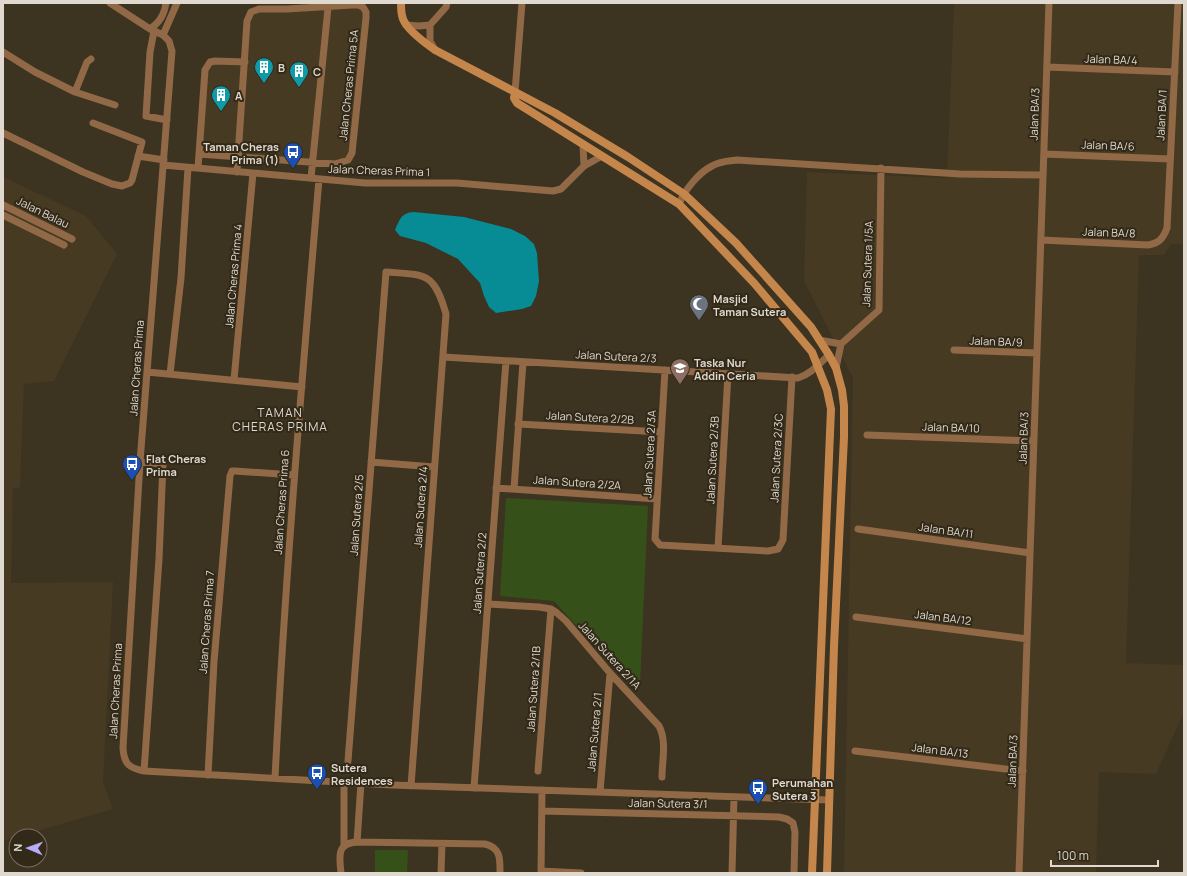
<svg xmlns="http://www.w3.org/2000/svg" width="1187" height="876" font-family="Manrope,sans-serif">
	<rect width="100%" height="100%" fill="#3c3321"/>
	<path fill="#473a22" d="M954,3H1184V308L1183,244H1171L1164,255H1139L1126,663L1184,665V712L1156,774L1099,772L1096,873H844L853,378L804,281L807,172L947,178Z
		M356,8L361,9L363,13L350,152L345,158L335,161L202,151L208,70L210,66L213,64L247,66L251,15L259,12Z
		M3,177L86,216L117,254L54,381L24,384L20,487L13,489L11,583L113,582L103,783L113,809L20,836H16V837L3,841Z"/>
	<path fill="#36501a" d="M506,498L648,506L640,685L629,684L554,601L500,596Z
		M375,850H408L407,873H375Z"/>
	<path fill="#078b95" d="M414,212L464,217L511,229L525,236L534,244L537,253L539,281L536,296L531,306L522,309L496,313L489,307L484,296L480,283L458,259L426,243L400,236L395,230C400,219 401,213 414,212Z"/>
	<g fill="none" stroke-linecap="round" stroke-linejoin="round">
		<path stroke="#916946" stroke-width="7" d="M110,3L150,29L163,35L169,41L172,51L140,462L123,748C124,764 129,768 144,771L392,785L829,800
			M406,25L419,26L430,25
			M150,29C160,22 164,15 166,3
			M154,31L150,52L146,116L167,120
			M163,35L177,3
			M435,50L430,41V25L446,7L447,3
			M3,52L35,72L75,92L115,105
			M1047,67L1175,72
			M75,92L87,62L91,59
			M515,92L522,3
			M3,133L83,172L112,184L122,186L130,183L132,180L142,142L93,123
			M583,145L584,166
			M199,154L335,164L348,160L352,153L366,18V12L363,7L358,5H352L287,9H259L251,12L247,21L238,156L237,172
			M1044,154L1170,159
			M138,156L164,160
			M163,165L365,183H457L553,191L561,189L584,166L602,156
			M198,168L205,70L210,62L215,61L245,62
			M311,178L328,8
			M679,204C685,190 698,173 712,166C720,161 729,161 737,160L960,174L1043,175
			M3,205L72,239
			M3,215L64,245
			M1041,240L1148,245C1159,243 1163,239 1167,228L1178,3
			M819,340L841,344
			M841,344L879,310L881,168
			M954,350L1037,353
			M443,357L798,378C811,374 819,364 829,355
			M836,368L841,344
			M665,370L655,539L660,545L768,551L778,549L783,540L792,377
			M147,372L302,387
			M170,374L181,278L188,168
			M234,380L253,173
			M518,424L661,432
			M867,435L1034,441
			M140,462L163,464L159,559L144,771
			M371,462L434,467
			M496,488L657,499
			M514,489L523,362
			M858,529L1030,553
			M718,548L728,374
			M488,604L539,607L551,609L557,613L566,621L610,673L659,726C667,741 662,761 662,777
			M856,617L1027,639
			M855,751L1023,771
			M348,761L386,272C426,275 434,272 446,314L411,786
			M538,771L551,609
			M208,775L214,662L230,476L232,471H235L294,475
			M275,778C285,578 302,379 319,179
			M474,788L506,361
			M600,792L610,673
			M542,811L779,817L787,819L793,823L795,832L794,873
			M357,842L361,783
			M344,845V782
			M541,871L581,873
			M341,873C339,856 337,843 357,842L485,844C501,848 500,859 500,873
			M441,873L442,844
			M541,873L542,790
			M732,873L734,797
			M1019,873L1049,3"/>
		<path stroke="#c5864c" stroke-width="8" d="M401,3C401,8 401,14 403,19C407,30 425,43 435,50L555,113L628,157L684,194L736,243L811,327L829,355L836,368L842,390L844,406V437L834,646L827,873
			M515,92L514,98L517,103L679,204L754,283L812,352L827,390L831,409L830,433L812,873"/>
	</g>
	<defs>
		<g id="building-pin" transform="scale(1)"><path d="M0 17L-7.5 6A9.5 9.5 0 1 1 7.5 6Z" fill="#0f9aa8" stroke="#322918"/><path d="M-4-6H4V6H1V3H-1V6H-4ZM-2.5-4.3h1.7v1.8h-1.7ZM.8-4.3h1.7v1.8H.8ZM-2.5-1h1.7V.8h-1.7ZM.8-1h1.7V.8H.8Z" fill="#fff"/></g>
		<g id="bus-pin" transform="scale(1)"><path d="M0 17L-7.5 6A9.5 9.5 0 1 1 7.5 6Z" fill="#1a4fb4" stroke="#322918"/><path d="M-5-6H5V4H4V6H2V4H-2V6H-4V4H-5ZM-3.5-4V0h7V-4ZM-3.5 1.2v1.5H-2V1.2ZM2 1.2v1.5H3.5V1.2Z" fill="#fff"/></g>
		<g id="mosque-pin" transform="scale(1)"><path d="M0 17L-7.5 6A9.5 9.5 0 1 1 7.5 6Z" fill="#6b7280" stroke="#322918"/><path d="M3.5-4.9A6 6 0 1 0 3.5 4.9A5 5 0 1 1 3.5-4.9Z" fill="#fff"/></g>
		<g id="school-pin" transform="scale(1)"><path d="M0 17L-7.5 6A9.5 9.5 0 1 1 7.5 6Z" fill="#8d6e63" stroke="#322918"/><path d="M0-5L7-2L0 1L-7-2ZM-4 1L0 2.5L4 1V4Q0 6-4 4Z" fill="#fff"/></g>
	</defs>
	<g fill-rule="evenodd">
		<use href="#building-pin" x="264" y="67"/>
		<use href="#building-pin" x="299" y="71"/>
		<use href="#building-pin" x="221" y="95"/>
		<use href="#bus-pin" x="293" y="152"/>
		<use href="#mosque-pin" x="699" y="304"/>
		<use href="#school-pin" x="680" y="368"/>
		<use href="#bus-pin" x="132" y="464"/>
		<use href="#bus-pin" x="317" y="773"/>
		<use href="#bus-pin" x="758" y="788"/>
	</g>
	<g text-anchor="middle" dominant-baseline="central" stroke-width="4" stroke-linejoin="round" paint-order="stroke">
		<g font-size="11" fill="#dfd9cf" stroke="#322918">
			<text transform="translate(1111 59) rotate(2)">Jalan BA/4</text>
			<text transform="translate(348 85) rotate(-84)">Jalan Cheras Prima 5A</text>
			<text transform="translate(1034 114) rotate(-88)">Jalan BA/3</text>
			<text transform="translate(1161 115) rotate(-87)">Jalan BA/1</text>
			<text transform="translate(1108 145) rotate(2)">Jalan BA/6</text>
			<text transform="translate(379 170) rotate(2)">Jalan Cheras Prima 1</text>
			<text transform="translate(43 212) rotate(26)">Jalan Balau</text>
			<text transform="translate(1109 232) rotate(2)">Jalan BA/8</text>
			<text transform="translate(867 264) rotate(-88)">Jalan Sutera 1/5A</text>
			<text transform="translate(233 276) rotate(-85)">Jalan Cheras Prima 4</text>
			<text transform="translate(996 341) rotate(2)">Jalan BA/9</text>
			<text transform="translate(616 356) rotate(3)">Jalan Sutera 2/3</text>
			<text transform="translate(136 368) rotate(-86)">Jalan Cheras Prima</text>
			<text transform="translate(590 417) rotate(3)">Jalan Sutera 2/2B</text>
			<text transform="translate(951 427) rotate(2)">Jalan BA/10</text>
			<text transform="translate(1023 438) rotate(-88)">Jalan BA/3</text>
			<text transform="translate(649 454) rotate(-87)">Jalan Sutera 2/3A</text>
			<text transform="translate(776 458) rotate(-87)">Jalan Sutera 2/3C</text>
			<text transform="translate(712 460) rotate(-87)">Jalan Sutera 2/3B</text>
			<text transform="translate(577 482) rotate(4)">Jalan Sutera 2/2A</text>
			<text transform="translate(281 502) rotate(-86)">Jalan Cheras Prima 6</text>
			<text transform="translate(420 507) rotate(-86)">Jalan Sutera 2/4</text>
			<text transform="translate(356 515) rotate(-86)">Jalan Sutera 2/5</text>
			<text transform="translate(946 530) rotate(8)">Jalan BA/11</text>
			<text transform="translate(479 573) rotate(-86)">Jalan Sutera 2/2</text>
			<text transform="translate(943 617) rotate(7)">Jalan BA/12</text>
			<text transform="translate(206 622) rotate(-86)">Jalan Cheras Prima 7</text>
			<text transform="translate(610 655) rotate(48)">Jalan Sutera 2/1A</text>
			<text transform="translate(533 689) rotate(-86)">Jalan Sutera 2/1B</text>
			<text transform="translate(115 691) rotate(-87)">Jalan Cheras Prima</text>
			<text transform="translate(594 732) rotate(-85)">Jalan Sutera 2/1</text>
			<text transform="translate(940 750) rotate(7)">Jalan BA/13</text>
			<text transform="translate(1012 761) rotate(-88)">Jalan BA/3</text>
			<text transform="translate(668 803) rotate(1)">Jalan Sutera 3/1</text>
		</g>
		<g font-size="11" font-weight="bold" fill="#dfd9cf" stroke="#322918" text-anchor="start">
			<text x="278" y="67">B</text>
			<text x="313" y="71">C</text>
			<text x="235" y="95">A</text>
			<text x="279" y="146" text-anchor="end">Taman Cheras<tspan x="279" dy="13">Prima (1)</tspan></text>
			<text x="713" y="298">Masjid<tspan x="713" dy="13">Taman Sutera</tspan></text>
			<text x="694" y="362">Taska Nur<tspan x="694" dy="13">Addin Ceria</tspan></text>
			<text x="146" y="458">Flat Cheras<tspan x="146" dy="13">Prima</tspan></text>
			<text x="331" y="767">Sutera<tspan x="331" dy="13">Residences</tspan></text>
			<text x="772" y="782">Perumahan<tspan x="772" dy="13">Sutera 3</tspan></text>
		</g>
		<g font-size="12" letter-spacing="1" fill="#dfd9cf" stroke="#322918">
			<text x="280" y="412">TAMAN<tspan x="280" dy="14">CHERAS PRIMA</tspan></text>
		</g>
	</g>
	<rect width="1187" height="876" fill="none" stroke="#dfd9cf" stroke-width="8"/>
	<g transform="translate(28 848) rotate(272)"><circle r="19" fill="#322918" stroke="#776f61"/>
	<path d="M0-3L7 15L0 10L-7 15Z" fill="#b6acf8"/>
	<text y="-6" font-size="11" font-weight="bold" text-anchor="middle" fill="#dfd9cf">N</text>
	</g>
	<path d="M1051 860v6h107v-6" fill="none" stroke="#dfd9cf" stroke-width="2"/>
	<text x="1057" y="860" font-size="12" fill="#dfd9cf" stroke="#322918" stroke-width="3" paint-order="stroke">100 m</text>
</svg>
